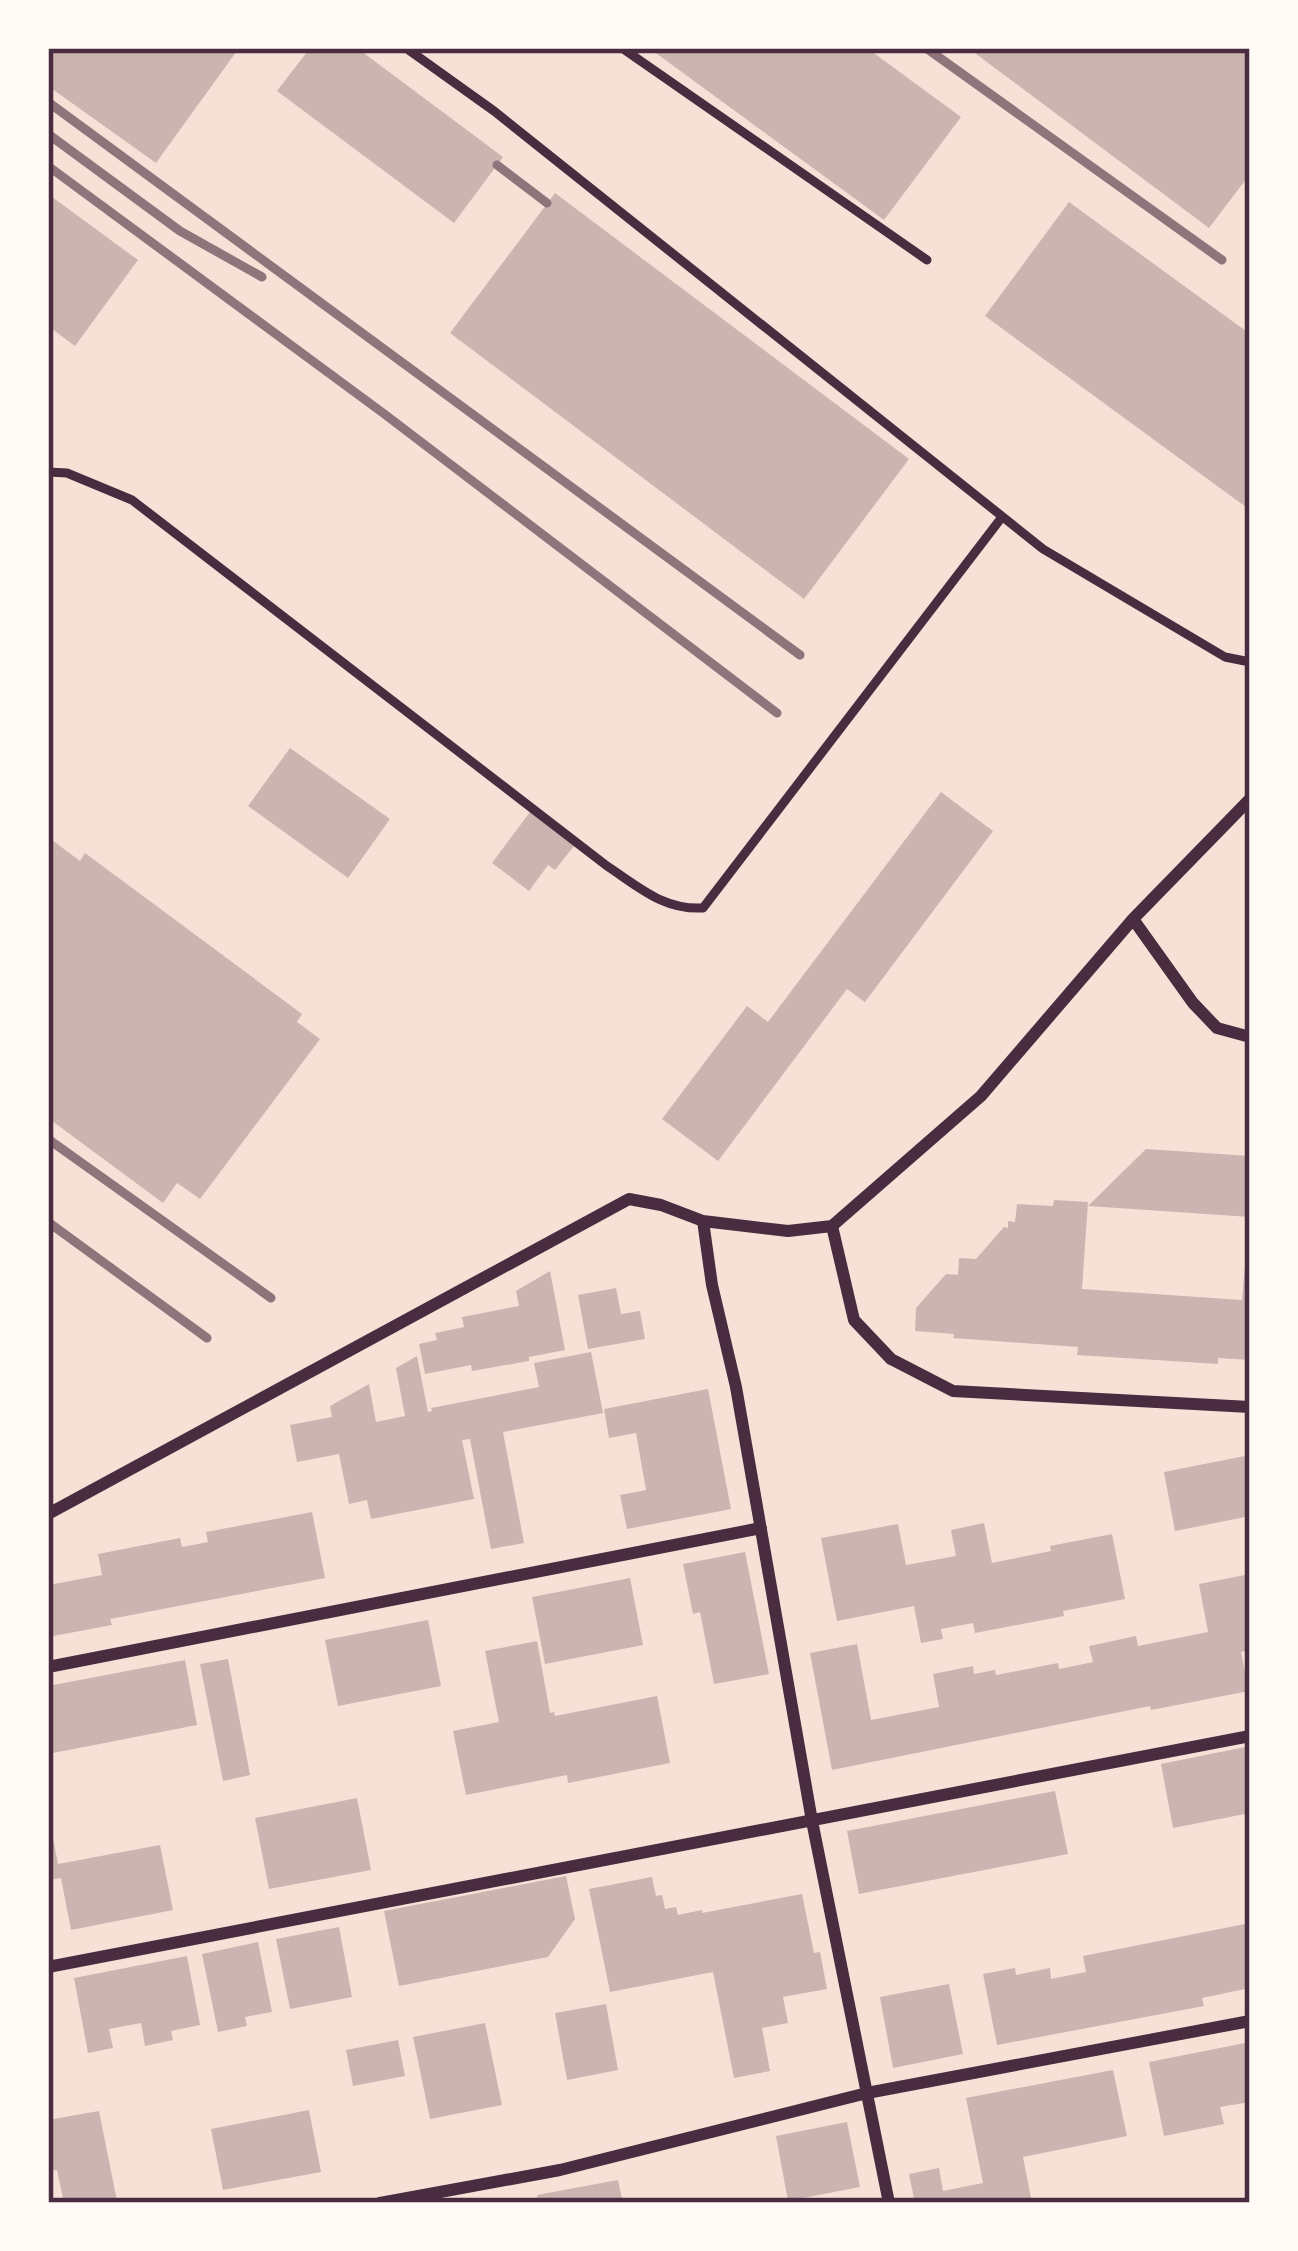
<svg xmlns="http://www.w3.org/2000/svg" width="1298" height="2251" font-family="'Noto Sans',sans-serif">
	<rect width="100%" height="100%" fill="#f7e1d7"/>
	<path fill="#ccb4b1" d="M48,48H239L156,163L48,86Z
		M310,48H357L503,157L454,223L277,91Z
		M649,48H867L961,117L884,220Z
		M968,48H1250V174L1209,228Z
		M555,193L909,459L804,599L450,333Z
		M48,194L138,260L75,346L48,326Z
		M1069,202L1250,334V510L985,316Z
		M290,748L390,819L348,878L248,806Z
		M941,792L993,831L865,1002L847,989L718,1161L662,1119L747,1006L768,1022Z
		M530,812L574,846L555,870L548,865L529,891L492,863Z
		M48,837L80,861L85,853L302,1014L297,1022L320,1039L200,1199L177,1183L163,1203L48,1118Z
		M1146,1149L1250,1156V1217L1088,1206Z
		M1054,1200L1088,1202L1082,1289L1242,1300L1247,1241H1250V1360L1218,1358V1364L1077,1355L1078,1347L953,1338L954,1334L915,1331L916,1308L946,1274L958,1275L959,1258L976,1259L1004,1227L1008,1228V1221L1015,1222L1017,1204L1053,1206Z
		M550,1271L565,1350L529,1357V1361L472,1371L471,1365L425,1374L419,1344L437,1340L435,1333L464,1327L462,1317L519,1306L516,1291Z
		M616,1288L621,1314L640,1311L645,1339L588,1349L578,1295Z
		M591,1352L603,1413L503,1432L524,1543L491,1549L470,1439L462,1440L474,1499L371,1519L367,1500L349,1504L339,1454L297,1462L290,1425L332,1417L330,1406L369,1384L376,1422L405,1416L396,1368L417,1356L428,1412L432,1411L431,1408L539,1387L534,1363Z
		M708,1389L731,1509L627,1529L620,1495L646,1490L636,1433L609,1438L604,1409Z
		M1250,1455V1516L1175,1531L1164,1472Z
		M312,1512L325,1578L110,1619L112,1625L48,1637V1585L102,1575L98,1554L180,1538L182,1547L208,1542L206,1532Z
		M984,1523L992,1563L1051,1551L1050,1546L1112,1534L1125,1599L1063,1611L1064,1616L975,1633L973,1623L941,1629L943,1639L921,1643L914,1606L837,1621L821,1538L898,1524L906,1565L956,1556L951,1530Z
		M745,1552L769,1674L714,1684L700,1612L693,1614L683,1564Z
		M1250,1574V1650L1241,1652L1249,1691L1151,1710L1150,1706L832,1770L810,1653L857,1644L871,1720L939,1707L933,1674L973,1666L974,1674L995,1670L996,1675L1058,1663L1059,1669L1093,1662L1089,1646L1136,1636L1138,1646L1208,1632L1199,1584Z
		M630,1578L643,1645L545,1664L532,1597Z
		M428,1620L441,1686L338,1706L325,1640Z
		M537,1641L550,1713L554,1712L555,1716L657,1696L670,1763L568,1783L567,1775L466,1795L453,1731L499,1722L485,1651Z
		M228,1659L250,1775L223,1781L200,1664Z
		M185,1660L197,1725L48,1754V1686Z
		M1250,1746V1813L1173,1828L1161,1764Z
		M1055,1791L1068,1854L859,1894L847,1831Z
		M357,1798L371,1870L269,1889L255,1818Z
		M48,1822H50L58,1864L160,1845L173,1910L71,1930L61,1878L48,1880Z
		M566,1876L575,1919L548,1957L399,1986L384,1911Z
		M652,1877L656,1896L662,1895L665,1909L676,1907L678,1915L702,1910V1913L802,1894L814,1953L820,1952L827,1989L783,1997L788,2023L762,2028L770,2071L734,2078L713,1972L610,1992L589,1889Z
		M1250,1923V1988L1202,1998L1204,2006L997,2045L983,1974L1015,1968L1016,1975L1050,1968L1051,1979L1086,1972L1083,1956Z
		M339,1927L352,1997L290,2009L276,1939Z
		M258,1942L272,2012L245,2017L247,2026L218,2032L202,1954Z
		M187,1956L200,2025L171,2031L173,2040L145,2046L141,2023L109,2029L113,2048L88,2053L74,1978Z
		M949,1984L963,2054L893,2068L880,1997Z
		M606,2004L618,2070L567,2080L555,2013Z
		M485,2023L502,2105L430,2119L413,2037Z
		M398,2040L405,2076L353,2086L346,2050Z
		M1250,2042V2102L1220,2107L1224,2124L1164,2136L1149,2062Z
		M1113,2070L1127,2136L1023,2157L1032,2203H915L909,2174L939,2168L943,2191L983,2183L966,2098Z
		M309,2110L321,2172L223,2190L211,2129Z
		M99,2111L117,2201L64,2203L57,2170L48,2171V2120Z
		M847,2122L860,2187L788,2201L776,2136Z
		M618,2180L623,2203H539L537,2195Z"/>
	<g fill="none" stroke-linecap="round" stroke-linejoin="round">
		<path stroke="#4a2c40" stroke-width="9" d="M406,48L494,111L1043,549L1225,657L1250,662
			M622,48L927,260
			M48,472L67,473L132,500L607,866C639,887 663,910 703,908L1002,517"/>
		<path stroke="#4a2c40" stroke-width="12" d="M1133,919L1193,1003L1217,1028L1250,1037
			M703,1221L712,1285L736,1387L812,1821L889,2203
			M832,1226L854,1320L891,1359L953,1391L1250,1407
			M48,1514L629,1199L661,1205L703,1221L788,1231L832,1226L981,1096L1133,919L1250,799
			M48,1667L761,1528
			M48,1967L1250,1736
			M380,2203L560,2170L867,2093L1250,2021"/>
		<path stroke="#8f747c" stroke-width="9" d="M926,48L1222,260
			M48,102L800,655
			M48,134L180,231L262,277
			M497,165L547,203
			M48,166L383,413L777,713
			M48,1139L271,1298
			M48,1222L207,1338"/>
	</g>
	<rect width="1298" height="2251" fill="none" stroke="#fffaf5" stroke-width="102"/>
	<rect x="51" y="51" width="1196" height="2149" fill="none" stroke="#4a2c40" stroke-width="4.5"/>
</svg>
